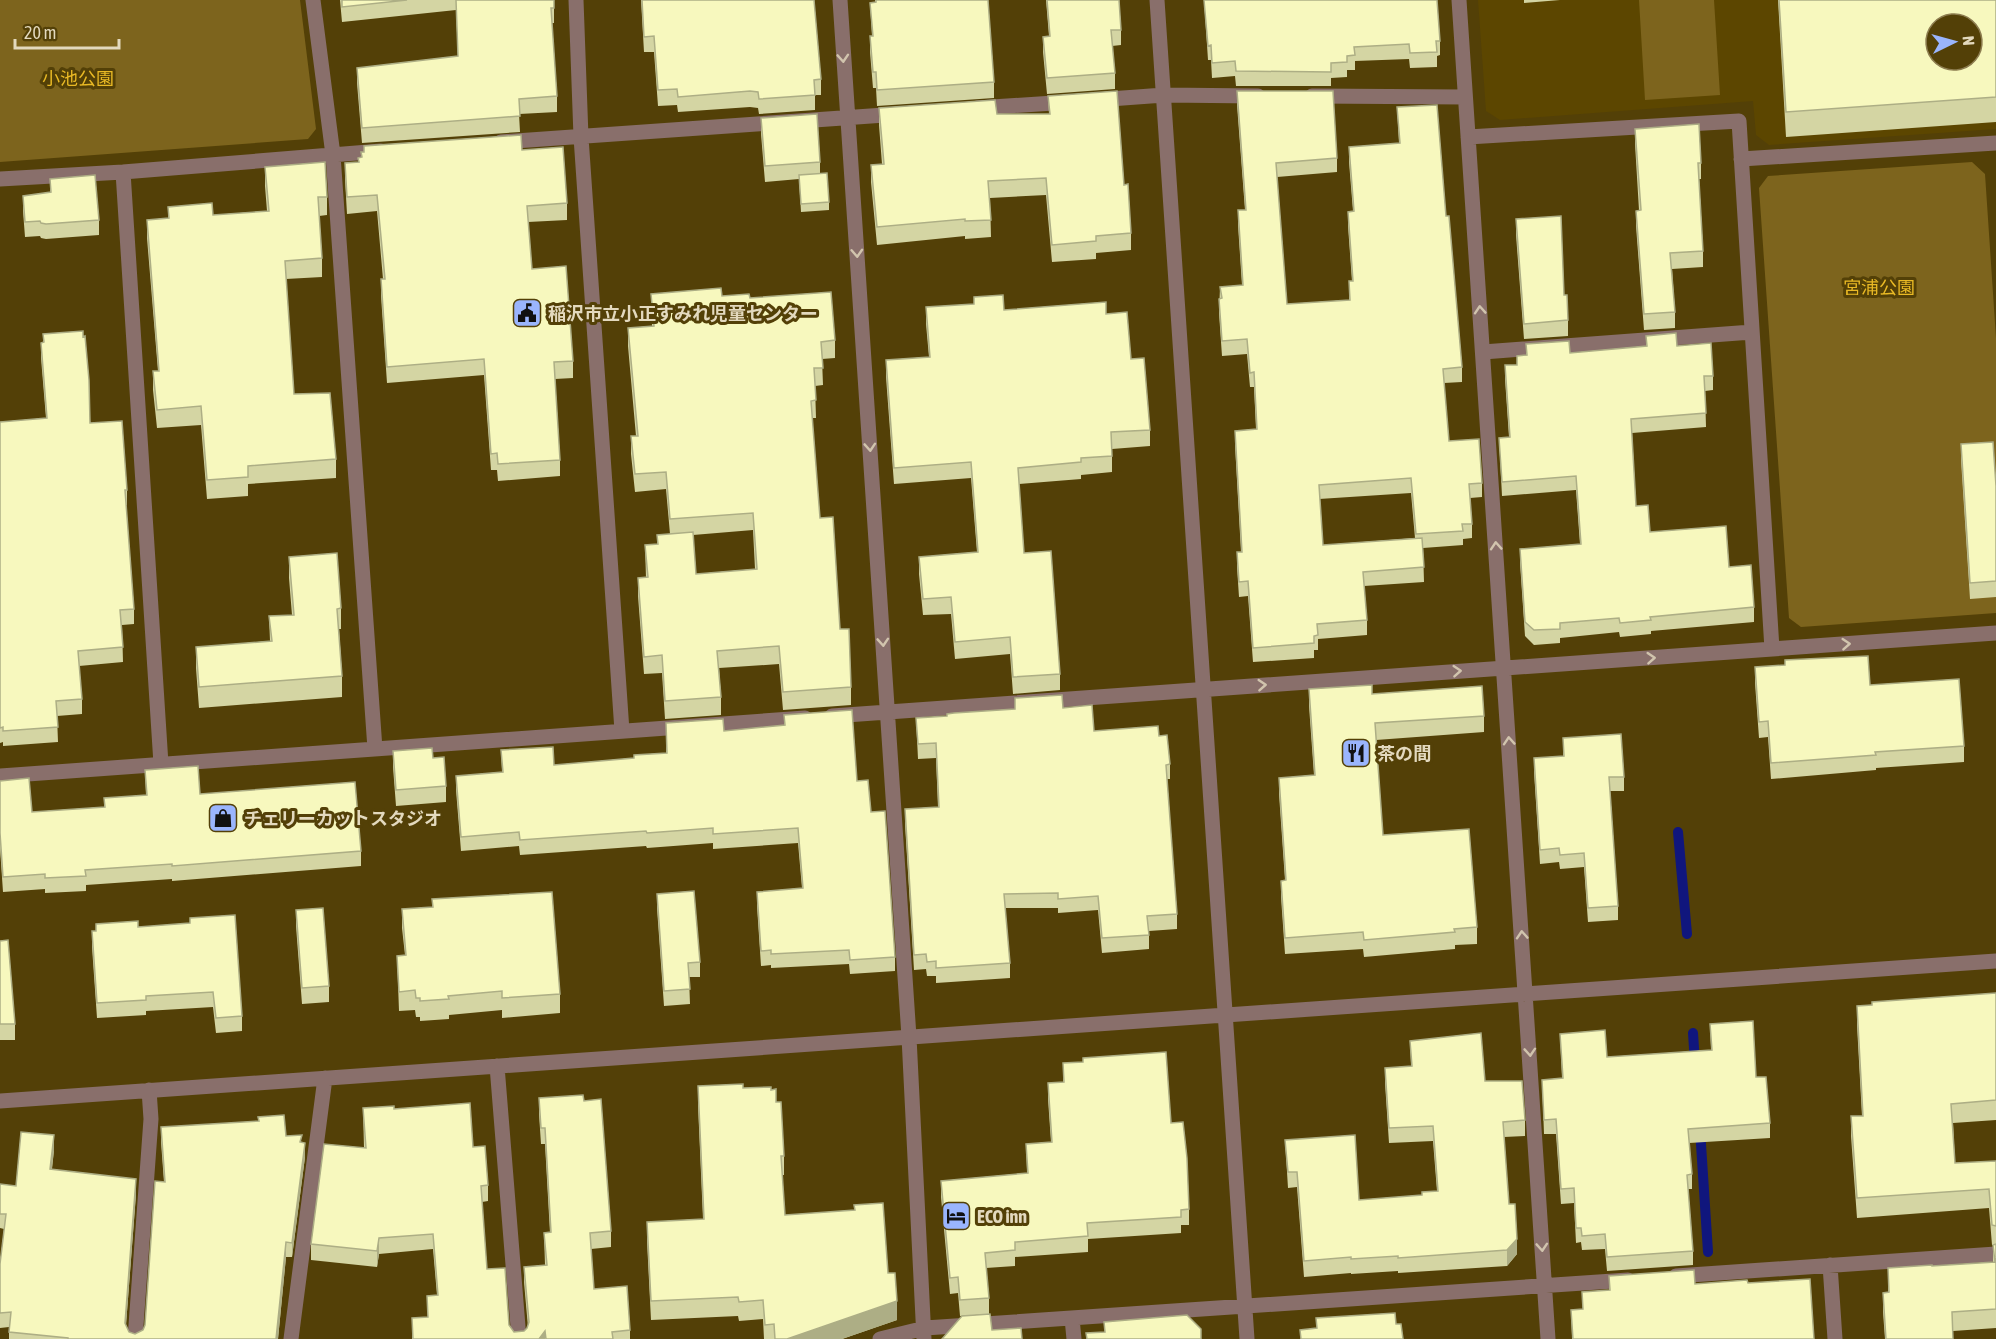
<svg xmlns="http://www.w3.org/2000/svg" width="1996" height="1339" font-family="'Asap Condensed','Noto Sans JP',sans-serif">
	<rect width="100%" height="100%" fill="#534007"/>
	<path fill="#5c4600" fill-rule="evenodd" d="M1478,0H1996V129L1769,145L1756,135L1753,101L1500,120L1486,111ZM1936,24H1972V60H1936Z"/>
	<path fill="#7d641d" d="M0,0H300L316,129L308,139L0,162Z
		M1639,0H1714L1720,95L1645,100Z
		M1972,162L1985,174L1996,338V613L1801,627L1789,618L1759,188L1768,176Z"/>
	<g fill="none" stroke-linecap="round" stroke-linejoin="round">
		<path stroke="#10167d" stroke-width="10" d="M1678,832L1687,934
			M1693,1033L1695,1063
			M1700,1129L1708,1252"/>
		<path stroke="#896f6b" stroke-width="15" d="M313,0L333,155L375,749
			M576,0L581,137L622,731
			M840,0L909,1037L924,1339
			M1157,0L1247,1339
			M1459,0L1548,1339
			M1312,96L1465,97
			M1096,100L1164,95L1258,96
			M977,108L1069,102
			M1468,137L1739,121L1772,649
			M501,142L899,114
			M1741,159L1996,143
			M123,172L161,764
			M0,179L123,172L381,151
			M1483,352L1752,332
			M832,716L1996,633
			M0,776L805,718
			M497,1066L519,1339
			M0,1101L1996,961
			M1830,1265L1835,1339
			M1676,1276L1996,1254
			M1072,1318L1074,1339
			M135,1339L151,1119L149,1090
			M291,1339L325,1078
			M880,1339L925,1328L1628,1280"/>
	</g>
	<path fill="#d4d5a3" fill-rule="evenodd" d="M340,0H554V23H552L557,96V112L519,114L520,132L362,143L357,83V68L458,56L456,10L342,22Z
		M641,0H814L821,79V95H815V110L759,114L758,108L750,107L678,112L677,105L658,106L654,52H644Z
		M875,0H988L994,82V98L877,106L876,88H873L870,52V36H872L870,3L875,2Z
		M1046,0H1119L1121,30V45L1112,46L1115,73V89L1047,94L1043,52V37L1049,36Z
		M1204,0L1440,41V55L1437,56V67L1410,68L1409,59L1355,61V70H1347V77L1331,78V86H1236L1235,76L1212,78L1211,60H1208Z
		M1524,0H1560L1524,3Z
		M1778,0H1996V122L1786,137Z
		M1237,91L1337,158V172L1277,177L1287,304L1349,300V281H1352L1348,226V212L1353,211L1349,162V147L1399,143L1397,107L1446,216L1462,367V382L1444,383L1449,441L1482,483V497L1470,498L1472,524V538L1463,539V545L1423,548L1424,582L1364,586L1367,620V635L1318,639V650H1314V658L1253,662L1248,596L1239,597L1237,567V552H1241L1235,445V431L1256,429L1254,387H1250L1247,354L1222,356L1219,313L1220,287L1242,285L1238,225V210H1245L1237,105ZM1411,493L1415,538L1323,545L1319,499Z
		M1048,96L1124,185L1131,233V250L1096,253V259L1052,262L1046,195L990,198L991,237L965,239V236L877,245L871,182V165L882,164L879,125V108L997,114H1049Z
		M761,118L820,162V174L829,202V210L801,212L799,179L765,182L761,134Z
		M1635,129L1701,163V179H1699L1703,251V267L1672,269L1675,312V328L1644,330L1636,226V211L1639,210L1635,144Z
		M364,146L522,150L567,203V220L528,222L532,269L573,361V378L555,379L560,460V476L498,481L497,470H491L484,375L387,383L381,296V279H383L377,211L347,214L345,179V163L358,162L364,152Z
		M265,167L327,197V215L319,216L322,258V277L286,279L294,394L336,459V478L248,484V496L207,499L201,425L157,428L153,390V371H158L147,238V220L168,218V207L213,215L267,211L265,186Z
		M50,179L99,220V235L46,239L41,238L40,236L25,237L23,211V196L50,193Z
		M1516,219L1568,320V336L1524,339L1516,235Z
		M651,294L722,296L750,298L835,340V358L822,359L823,385L815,386L816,418H812L820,518L851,687V705L783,710L779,664L719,668L721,697V715L665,719L662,673L644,674L638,596V578H646L645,545L657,544V535L670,534L666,489L635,492L631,454V436H636L628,346V328L652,326ZM753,530L755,569L696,574L693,535Z
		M974,297L1004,310L1106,314L1131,359L1150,430V446L1112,449V472L1081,475V479L1019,484L1024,553L1060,674V690L1013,694L1010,654L955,659L951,614L923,615L919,574V557L977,552L971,478L894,484L886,377V360L929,357L926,324V307L974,304Z
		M43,334L127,490V505H126L134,609V624L122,625L123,662L79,666L82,699V714L57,716L58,742L3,746V742L0,743V422L46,418L41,358V343L43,342Z
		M1646,336L1677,346L1713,376V390L1705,391L1706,427L1632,433L1636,506L1650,532L1729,567L1754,607V622L1651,631V634L1620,637L1619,632L1560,638V643L1534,645L1525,636L1520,563V549L1580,544L1576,490L1502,496L1499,438L1509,437L1505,379V365H1517L1526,355V344L1570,353L1646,346Z
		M1961,444L1996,486V597L1970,599L1961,460Z
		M289,557L341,608V629H339L342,676V697L199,708L196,668V647L270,641L269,616L292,615L289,578Z
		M1755,667L1870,685L1964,746V762L1876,768V770L1771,779L1768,737L1759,738L1755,683Z
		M1309,689L1372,694L1484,716V732L1376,740L1383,835L1477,927V944L1455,945V949L1364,957L1363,949L1285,954L1281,897V881L1285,880L1279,794V778L1314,775L1309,706Z
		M1015,698L1063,708L1094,731L1159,736L1170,764V779H1167L1177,914V929L1149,931V949L1102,953L1098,910L1058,913V908H1005L1010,963V978L936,983V976H927L926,969L914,970L905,824V809L938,807L936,758L918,759L916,718L947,716L1015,709Z
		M784,715L857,781L871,812L895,957V971L850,974L849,964L771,968V965L761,966L757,906V892L802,888L798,843L713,849V843L647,848L646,846L520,855L519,846L461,851L456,790V776L502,772L501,750L554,765L634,758L666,753V723L724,731L784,726Z
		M1563,738L1624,777V791H1610L1618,906V920L1588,922L1584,867L1560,869L1559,862L1540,864L1534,772V758L1563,756Z
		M393,751L433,758L446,786V802L396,806L393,767Z
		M145,770L200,794L361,851V866L172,881V879L86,885V891L45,893V889L3,892L0,848V781L32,812L104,807V798L146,796Z
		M657,894L700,962V977H689L690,1004L664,1006L657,908Z
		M432,899L560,994V1013L502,1018V1010L449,1015V1019L420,1021V1017H416L415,1010L399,1011L397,956L405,955L402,928V909L432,907Z
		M296,910L329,986V1002L302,1004L296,926Z
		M96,924L138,927L242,1016V1031L216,1033L213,1007L146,1011V1015L97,1018L92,947V931H96Z
		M0,941L15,1024V1040H0Z
		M1996,993V1120L1953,1123L1955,1163L1996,1161V1328L1953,1331V1339H1885L1883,1312V1293H1888V1268L1932,1266L1993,1262V1245H1992L1989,1208L1857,1218L1851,1136V1116H1862L1857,1025V1006Z
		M1710,1024L1756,1077L1770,1123V1138L1689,1143L1692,1174V1189H1688L1693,1251V1265L1607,1271L1605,1249L1582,1250L1581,1242L1576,1243L1574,1203L1561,1204L1556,1134H1544L1542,1080L1562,1078L1560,1034L1607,1057L1711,1050Z
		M1410,1041L1485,1081L1525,1120V1136L1504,1137L1509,1204L1517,1254L1507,1266L1398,1273V1271L1351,1274V1273L1304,1277L1297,1187L1288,1188L1285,1140L1359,1200L1422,1195L1437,1191L1433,1141L1389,1143L1385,1083V1068L1411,1066Z
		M1063,1063L1171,1123L1189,1209V1225H1181V1233L1088,1239V1252L1015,1257V1266L986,1268L989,1298V1314L960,1316L958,1293L950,1294L941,1197V1181L1027,1173L1026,1144L1051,1142L1048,1099V1083L1063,1082Z
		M698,1086L743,1088L771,1090L776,1102L784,1156V1175H782L785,1215L888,1273L897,1320L842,1339H764L763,1319L739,1321L738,1316L651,1320L647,1241V1222L703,1219L698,1105Z
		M539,1098L584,1101L611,1231V1247L591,1249L594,1289L630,1330V1339H412V1318L428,1317L427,1296L437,1295L433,1249L379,1254L377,1267L311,1260V1244L364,1148L363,1108L394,1109L473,1147L488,1185V1201L482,1202L487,1269L509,1325L514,1332L524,1331L528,1327L524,1282V1267L545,1265L544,1233H550L545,1144H541L539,1114Z
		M161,1127L286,1136L302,1142L305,1157L292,1257H286L278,1339H9V1327L0,1328V1264L4,1229L0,1228V1184L16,1186L54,1150L52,1169L136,1194L126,1325L129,1332L135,1334L143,1330L145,1325L164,1182L161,1142Z
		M1609,1276L1695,1284L1748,1283L1814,1339H1572L1571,1310L1583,1309L1582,1292L1609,1290Z"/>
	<path fill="#adae85" d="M54,1135V1150L50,1184V1169Z
		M305,1143V1157L292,1257V1243Z
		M136,1179V1194L125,1338V1323Z
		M379,1238V1254L377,1267V1251Z
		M1517,1239V1254L1507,1266V1250Z
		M286,1242V1257L278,1339H276Z
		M897,1301V1320L842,1339H787Z
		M545,1331V1339H539Z"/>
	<path fill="#f7f8be" stroke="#adae85" stroke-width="1.5" fill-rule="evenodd" d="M342,0H407L342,7Z
		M456,0H554V8H551L557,96L519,99L520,116L362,128L357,68L458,56Z
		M642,0H814L821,79L814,80L815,95L759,99L758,92L750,91L678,97L677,89L658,90L654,36L644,37Z
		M876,0H988L994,82L877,90L876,72H873L870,36H873L870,3L876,2Z
		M1047,0H1119L1121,30H1111L1115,73L1047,78L1043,37L1050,36Z
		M1204,0H1437L1440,41H1436L1437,52L1410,53L1409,44L1354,47L1355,55L1347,56V62L1331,63V72L1236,71L1235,61L1212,63L1211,45L1208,46Z
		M1779,0H1996V97L1786,112ZM1936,24H1972V60H1936Z
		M1117,91L1124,185L1128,184L1131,233L1096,236V241L1052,245L1046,178L988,181L991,220L965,221V219L877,227L871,165L884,164L879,108L995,100L997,114H1050L1048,96Z
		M1237,91H1333L1337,158L1276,163L1287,304L1350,300L1349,281H1353L1348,212L1354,211L1349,147L1400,143L1397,107L1437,105L1446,216H1449L1462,367L1443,369L1449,441L1479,439L1482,483L1469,484L1472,524H1462L1463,531L1416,534L1411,478L1319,485L1323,545L1422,538L1424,567L1363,572L1367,620L1317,624L1318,635L1314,636V643L1253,648L1248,581L1239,582L1237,552H1242L1235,431L1257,429L1254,372L1250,373L1247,339L1222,341L1219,299L1222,298L1220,287L1243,285L1238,210H1246Z
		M817,114L820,162L765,166L761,118Z
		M1699,124L1701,163H1698L1703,251L1670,253L1675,312L1644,314L1636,211L1641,210L1635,129Z
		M521,135L522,150L563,147L567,203L527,206L532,269L566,266L573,361L554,362L560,460L498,464L497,453L491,454L484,359L387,367L381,279H385L377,195L347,197L345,163L359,162L358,158L362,157L361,152H364V146Z
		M325,162L327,197H318L322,258L285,261L294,394L330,393L336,459L248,466V477L207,480L201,406L157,410L153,371H159L147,220L169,218L168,207L212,203L213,215L269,211L265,167Z
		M827,173L829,202L801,204L799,175Z
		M95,175L99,220L46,224L41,223L40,221L25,222L23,196L51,192L50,179Z
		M1561,216L1564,295H1567L1568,320L1524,324L1516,219Z
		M721,288L722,296L749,294L750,298L831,292L835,340L821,342L823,368H814L816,400L811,401L820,518L833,517L840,629H849L851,687L783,692L779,646L717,651L721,697L665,701L662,655L644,657L638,578L648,577L645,545L658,544L657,535L693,532L696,574L757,569L753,513L670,519L666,472L635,474L631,436H638L628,328L654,326L651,294Z
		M1003,295L1004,310L1106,302V314L1127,312L1131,359L1144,358L1150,430L1111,432L1112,456L1081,458V462L1018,468L1024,553L1051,551L1060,674L1013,677L1010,637L955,642L951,597L923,599L919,557L978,552L971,462L894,468L886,360L930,357L926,307L974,304V297Z
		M83,331V337L85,336L89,380L90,423L122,421L127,490H125L134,609L120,610L123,647L78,651L82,699L56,701L58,727L3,731V727L0,728V422L47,418L41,343L44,342L43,334Z
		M1676,333L1677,346L1711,343L1713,376H1704L1706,413L1631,419L1636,506L1648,505L1650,532L1726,526L1729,567L1751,565L1754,607L1650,617L1651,620L1620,623L1619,618L1560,623V629L1534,630L1525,622L1520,549L1581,544L1576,476L1502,482L1499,438L1510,437L1505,365H1517V356L1527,355L1526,344L1569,341L1570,353L1647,346L1646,336Z
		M1993,442L1996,486V581L1970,583L1961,444Z
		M337,553L341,608L337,609L342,676L199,687L196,647L272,641L269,616L294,615L289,557Z
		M1868,656L1870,685L1959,679L1964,746L1875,752L1876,755L1771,763L1768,721L1759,722L1755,667L1785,665V660Z
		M1372,685V694L1482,686L1484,716L1375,723L1383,835L1469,829L1477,927L1454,929L1455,932L1364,940L1363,932L1285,938L1281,881L1286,880L1279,778L1315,775L1309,689Z
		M1062,695L1063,708L1092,705L1094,731L1158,726L1159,736L1167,735L1170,764L1166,765L1177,914L1147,916L1149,935L1102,938L1098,896L1058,899V893L1004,894L1010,963L936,968V961L927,962L926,954L914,955L905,809L939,807L936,743L918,744L916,718L947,716V714L954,713L1015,709V698Z
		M852,710L857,781L868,780L871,812L885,811L895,957L850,960L849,950L771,954V950L761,951L757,892L803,888L798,828L713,834V828L647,833L646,831L520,840L519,832L461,837L456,776L503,772L501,750L553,747L554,765L634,758V755L667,753L666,723L723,719L724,731L785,725L784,715Z
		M1621,734L1624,777H1609L1618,906L1588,908L1584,853L1560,855L1559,848L1540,850L1534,758L1564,756L1563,738Z
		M432,748L433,758L444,757L446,786L396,790L393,751Z
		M198,766L200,794L355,782L361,851L172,866V864L85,870L86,876L45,878V874L3,877L0,833V781L29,778L32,812L105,807L104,798L147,795L145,770Z
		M694,891L700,962L688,963L690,989L664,991L657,894Z
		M552,892L560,994L502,998V991L448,996L449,999L420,1001V998H416L415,990L399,992L397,956L406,955L402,909L433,907L432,899Z
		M323,908L329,986L302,988L296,910Z
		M235,915L242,1016L216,1018L213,992L146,996V1000L97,1003L92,931H96V924L138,921V927L190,923V918Z
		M8,940L15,1024H0V941Z
		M1996,993V1100L1951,1104L1955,1163L1996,1161V1226L1992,1225L1989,1189L1857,1198L1851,1116H1863L1857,1006L1872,1005V1002Z
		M1753,1021L1756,1077H1766L1770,1123L1688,1129L1692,1174L1687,1175L1693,1251L1607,1257L1605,1234L1582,1236L1581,1228H1576L1574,1188L1561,1189L1556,1119L1544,1120L1542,1080L1563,1078L1560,1034L1605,1030L1607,1057L1712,1050L1710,1024Z
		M1481,1033L1485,1081H1522L1525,1120L1503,1122L1509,1204H1515L1517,1239L1507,1250L1398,1258V1256L1351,1259V1257L1304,1261L1297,1172H1288L1285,1140L1355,1135L1359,1200L1422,1195V1192L1438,1191L1433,1126L1389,1128L1385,1068L1412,1066L1410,1041Z
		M1166,1052L1171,1123L1183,1122L1187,1158L1189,1209L1181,1210V1217L1087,1223L1088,1236L1015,1242V1250L985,1253L989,1298L960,1300L958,1277L950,1278L941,1181L1028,1173L1026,1144L1052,1142L1048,1083L1064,1082L1063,1063L1083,1062V1058Z
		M743,1084V1088L771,1087V1090L776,1089V1102H781L784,1156H781L785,1215L855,1210L854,1205L883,1203L888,1273H895L897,1301L787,1339H775L774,1324L765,1325L763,1300L739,1302L738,1297L651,1301L647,1222L704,1219L698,1086Z
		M583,1095L584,1101L601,1099L611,1231L590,1233L594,1289L627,1286L630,1330L612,1332L613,1339H546L545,1331L539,1339H413L412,1318L428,1317L427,1296L438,1295L433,1234L379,1238L377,1251L311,1244L324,1144L366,1148L363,1108L394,1106V1109L470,1103L473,1147L485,1146L488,1185L481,1186L487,1269L505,1268L509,1325L514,1332L524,1331L527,1328L529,1322L524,1267L547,1265L544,1233L551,1232L545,1128H541L539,1098Z
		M284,1115L286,1136L302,1135L300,1142L305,1143L292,1243L286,1242L276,1339H68V1338L9,1332L11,1312L0,1313V1264L6,1214H0V1184L16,1186L21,1132L54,1135L50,1169L136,1179L125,1323L129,1332L135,1334L143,1330L145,1325L155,1181L165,1182L161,1127L259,1121L258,1117Z
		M1996,1244V1309L1952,1312L1953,1339H1886L1883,1293L1889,1292L1888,1268L1932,1265V1266L1995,1262L1993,1245Z
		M1694,1270L1695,1284L1747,1280L1748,1283L1810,1279L1814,1339H1573L1571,1310L1583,1309L1582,1292L1610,1290L1609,1276Z
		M1395,1313L1396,1324H1401L1403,1339H1301L1300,1330L1317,1328L1316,1318Z
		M990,1314L992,1330L1021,1328L1022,1339H942L962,1316Z
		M1187,1315L1201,1329V1339H1087L1086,1333L1105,1332L1104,1322Z"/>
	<defs><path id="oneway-chevron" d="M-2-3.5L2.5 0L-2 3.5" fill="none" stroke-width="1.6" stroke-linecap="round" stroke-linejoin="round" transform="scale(1.5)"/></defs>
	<g stroke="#d1c4ad">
		<use href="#oneway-chevron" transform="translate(843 58) rotate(86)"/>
		<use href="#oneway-chevron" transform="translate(857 253) rotate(87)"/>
		<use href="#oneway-chevron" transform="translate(1480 310) rotate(-94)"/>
		<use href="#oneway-chevron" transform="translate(870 447) rotate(86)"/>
		<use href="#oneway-chevron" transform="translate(1496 546) rotate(-94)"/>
		<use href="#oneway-chevron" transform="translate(883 642) rotate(86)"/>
		<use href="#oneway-chevron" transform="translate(1846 644) rotate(-4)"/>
		<use href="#oneway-chevron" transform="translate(1651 658) rotate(-4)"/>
		<use href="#oneway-chevron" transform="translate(1457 671) rotate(-4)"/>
		<use href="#oneway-chevron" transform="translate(1262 685) rotate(-4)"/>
		<use href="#oneway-chevron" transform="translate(1509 741) rotate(-94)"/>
		<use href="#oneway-chevron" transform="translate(1522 935) rotate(-94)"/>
		<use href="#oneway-chevron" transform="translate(1530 1052) rotate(86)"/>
		<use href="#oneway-chevron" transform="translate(1542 1247) rotate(86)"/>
	</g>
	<defs>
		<g id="civic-square" transform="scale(1.5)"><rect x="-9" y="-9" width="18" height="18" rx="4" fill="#9ab5fd" stroke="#534007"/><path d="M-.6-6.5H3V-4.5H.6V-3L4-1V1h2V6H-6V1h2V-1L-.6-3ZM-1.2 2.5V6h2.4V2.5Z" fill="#111"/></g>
		<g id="restaurant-square" transform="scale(1.5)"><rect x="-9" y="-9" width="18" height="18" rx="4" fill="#9ab5fd" stroke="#534007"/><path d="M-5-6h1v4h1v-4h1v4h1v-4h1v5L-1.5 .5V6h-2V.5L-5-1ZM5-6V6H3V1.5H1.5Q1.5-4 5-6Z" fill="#111"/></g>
		<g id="shop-square" transform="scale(1.5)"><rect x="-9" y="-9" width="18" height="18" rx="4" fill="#9ab5fd" stroke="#534007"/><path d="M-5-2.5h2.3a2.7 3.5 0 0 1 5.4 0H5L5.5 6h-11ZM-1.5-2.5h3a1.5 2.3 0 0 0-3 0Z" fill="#111"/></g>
		<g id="hotel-square" transform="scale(1.5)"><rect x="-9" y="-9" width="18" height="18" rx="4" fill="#9ab5fd" stroke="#534007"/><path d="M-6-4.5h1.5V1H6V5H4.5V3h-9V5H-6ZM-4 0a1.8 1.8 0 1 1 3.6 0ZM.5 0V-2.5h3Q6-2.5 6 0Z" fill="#111"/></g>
	</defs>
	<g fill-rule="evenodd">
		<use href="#civic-square" x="527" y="313"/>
		<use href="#restaurant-square" x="1356" y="753"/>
		<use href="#shop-square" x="223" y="818"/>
		<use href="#hotel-square" x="956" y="1216"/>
	</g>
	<g text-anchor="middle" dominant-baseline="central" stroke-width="6" stroke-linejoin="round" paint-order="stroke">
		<g font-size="18" fill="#e9b925" stroke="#534007">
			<text x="78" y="78">小池公園</text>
			<text x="1879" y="287">宮浦公園</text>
		</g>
		<g font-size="18" font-weight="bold" fill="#e3d9be" stroke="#534007" text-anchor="start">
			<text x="548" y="313">稲沢市立小正すみれ児童センター</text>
			<text x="1377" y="753">茶の間</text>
			<text x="244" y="818">チェリーカットスタジオ</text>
			<text x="977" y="1216">ECO inn</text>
		</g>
	</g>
	<g transform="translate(1954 42) rotate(85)"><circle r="28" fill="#534007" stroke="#8d7d50" stroke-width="1.5"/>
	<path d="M0-4.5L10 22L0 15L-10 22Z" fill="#9ab5fd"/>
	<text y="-9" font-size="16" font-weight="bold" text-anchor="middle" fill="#e3d9be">N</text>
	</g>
	<path d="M15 39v9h104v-9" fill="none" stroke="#e3d9be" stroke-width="3"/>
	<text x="24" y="39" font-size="18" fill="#e3d9be" stroke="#534007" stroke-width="4.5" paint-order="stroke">20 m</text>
</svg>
